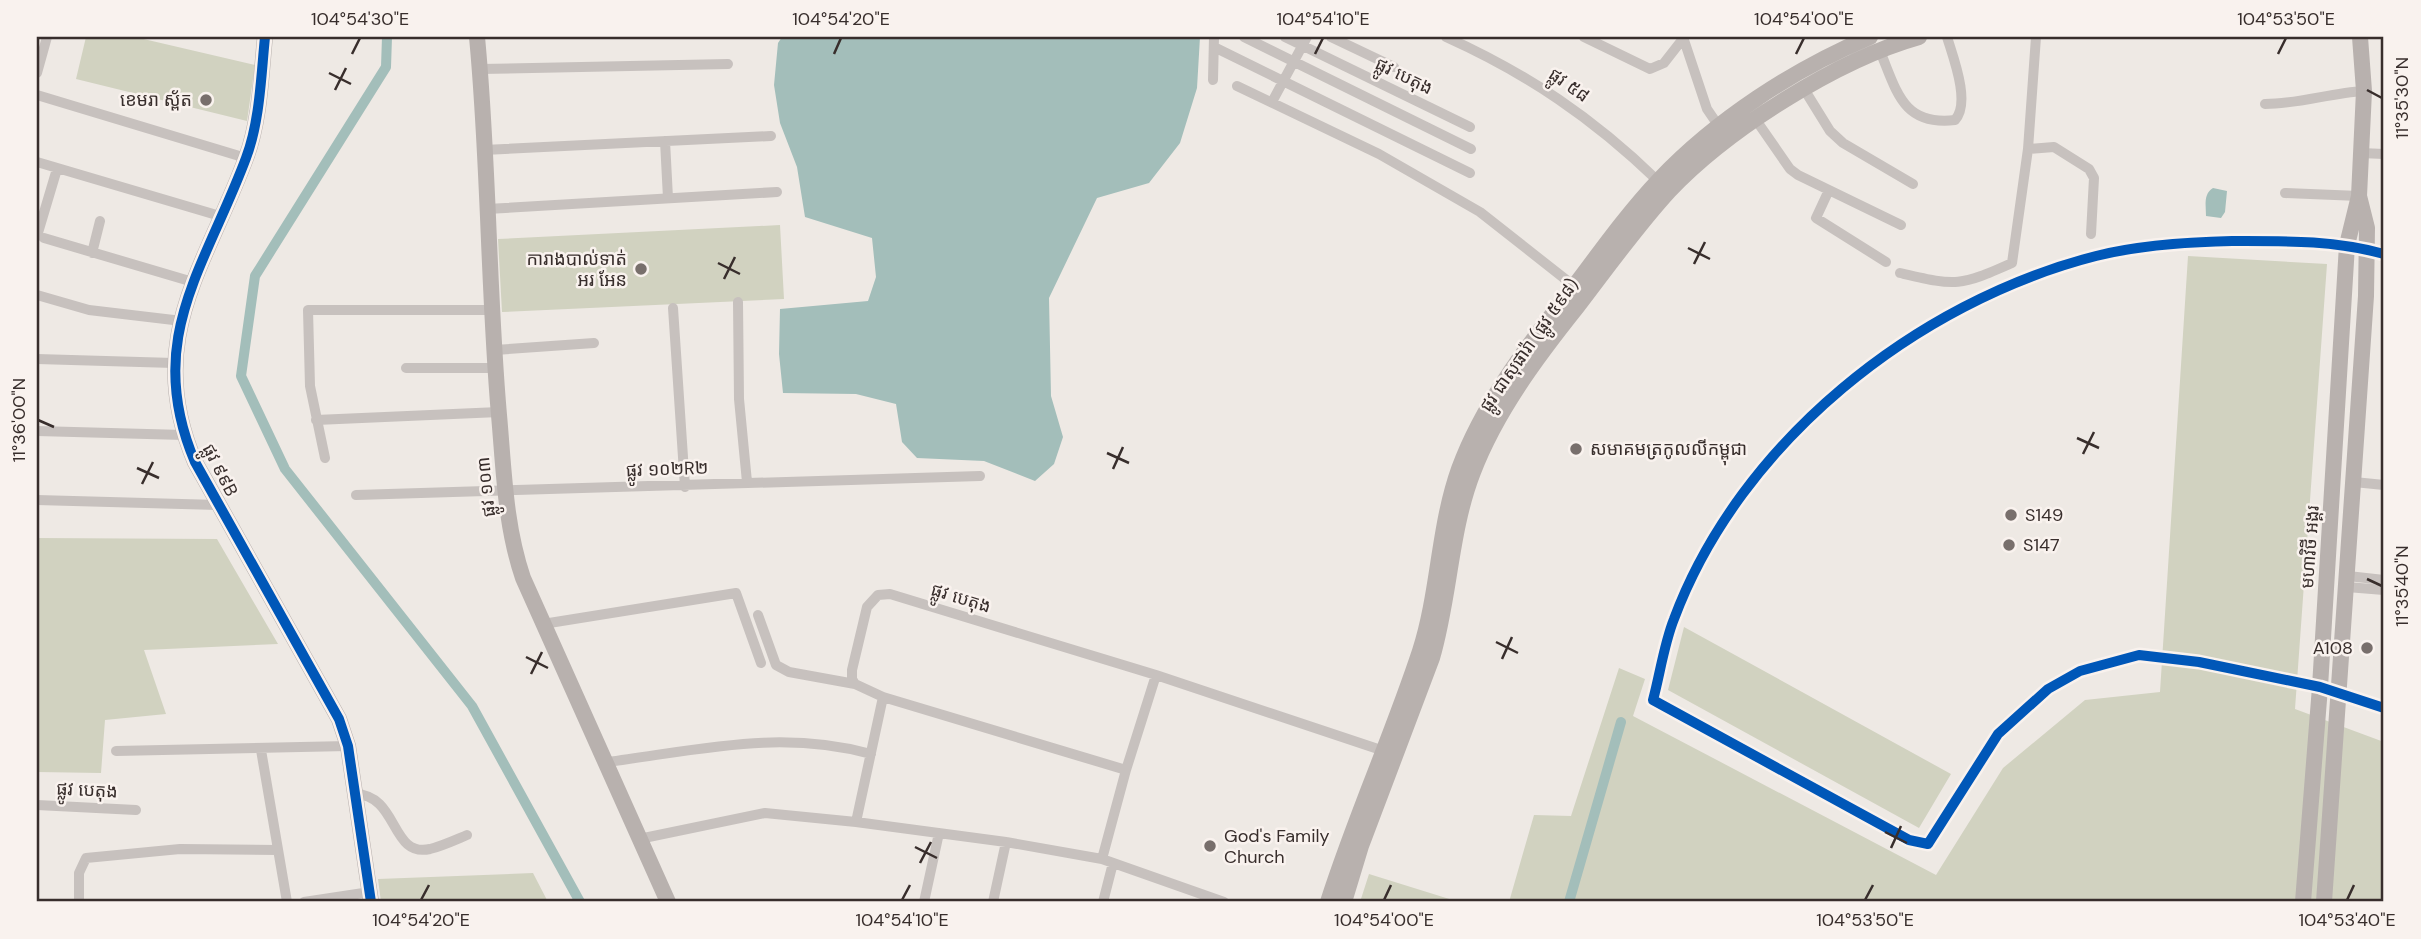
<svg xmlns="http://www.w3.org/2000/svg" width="2421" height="939" font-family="'DM Sans','Noto Sans Khmer',sans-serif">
	<rect width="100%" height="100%" fill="#eee9e4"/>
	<path fill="#d1d2c0" d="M86,37H135L255,65L247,121L76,79Z
		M780,225L784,299L502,312L498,239Z
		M2188,256L2327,264L2295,709L2384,742V902H1509L1534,815L1571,816L1619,668L1645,679L1633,716L1936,875L2003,768L2085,700L2160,692Z
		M37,538L217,539L278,644L144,650L166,714L105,720L101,773L37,772Z
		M1684,627L1951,774L1919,828L1668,690Z
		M533,873L548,902H381L378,879Z
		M1369,874L1459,902H1360Z"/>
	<path fill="#a3beba" d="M782,37H1200L1197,88L1180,143L1149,183L1097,198L1049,298L1051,396L1063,437L1054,464L1035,481L984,461L917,458L902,442L896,404L856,394L783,393L779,354L780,309L868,301L876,277L872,238L805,217L797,167L780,123L774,85L778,43Z
		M2213,188L2227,191L2225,212L2221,218L2206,216C2206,206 2203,194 2213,188Z"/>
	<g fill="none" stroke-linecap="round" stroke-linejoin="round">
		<path stroke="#a3beba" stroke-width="10" d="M387,37L386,67L255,276L241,376L285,469L472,706L580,902
			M1569,902L1621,722"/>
		<path stroke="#c7c1be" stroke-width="10" d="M1244,37L1471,149
			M1285,37L1470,127
			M1331,37L1394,67
			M1446,37C1528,74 1593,118 1658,181
			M1584,37L1650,69L1664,63L1682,40
			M1683,37L1707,109L1720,128
			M1214,47L1470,173
			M1880,51C1897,92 1903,126 1955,120C1971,103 1953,57 1947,37
			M480,69L728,64
			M37,73L47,37
			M1213,80L1214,37
			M1237,86L1379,154L1480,212L1574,286
			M1804,89L1830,131L1843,143L1913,184
			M37,95L246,158
			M1272,102L1307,37
			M2265,104C2299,104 2330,93 2364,91
			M1756,120L1790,169L1798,175L1901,225
			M665,141L668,198
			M2028,149L2054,147L2089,169L2094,178L2091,234
			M484,150L771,136
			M2361,153L2384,154
			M37,162L220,216
			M1829,190L1816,218L1886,262
			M2285,193L2359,196
			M487,209L777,192
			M37,236L57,169
			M44,238L193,282
			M92,253L100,221
			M2384,254C2333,240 2285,241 2232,241C2188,242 2139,245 2096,256C1916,302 1740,442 1674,619C1664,644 1660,674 1653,700L1909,840L1928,844L1998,734L2048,689L2080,671L2139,655L2199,662L2320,687L2384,708
			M1900,273C1957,286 1958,287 2012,263L2028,149L2036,37
			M37,295L89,310L182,321
			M738,302L739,399L747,482
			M673,308L685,487
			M495,350L594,343
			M37,359L174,363
			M406,368H495
			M316,420L499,412
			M37,431L184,435
			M325,458L310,386L308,310H493
			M2354,482L2384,485
			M356,495L980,476
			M37,500L218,505
			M2348,576L2384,580
			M2347,587L2384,590
			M758,615L776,665L789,672L855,684L883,697L1126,770
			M543,624L736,593L761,663
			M855,684L852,679V670L867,607L878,595L890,594L1156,675L1390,753
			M261,750L287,902
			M116,751L348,746
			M607,762C699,750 780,729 871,754
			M355,794C399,795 390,858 430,849C442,846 455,840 467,835
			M37,805L136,810
			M856,822L883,697
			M639,839L765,813L856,822L1006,842L1102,859L1224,902
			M1102,859L1126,770L1156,675
			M79,902V873L86,858L180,849L278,850
			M304,902L370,892
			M924,902L939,833
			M993,902L1006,842
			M1103,902L1113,863"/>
		<path stroke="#b8b1ae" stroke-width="16" d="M265,37C261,76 260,121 246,158C205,268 143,340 195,462L339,719L348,746L371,902
			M477,37C489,163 488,289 499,415C504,471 505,525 523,578L668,902
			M1328,902C1355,817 1392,736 1420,651C1439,592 1438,528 1459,469C1482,406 1525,349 1566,297C1596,258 1625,216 1659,180C1716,120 1794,69 1870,37
			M1344,902L1361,846L1432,658C1450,597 1450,531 1473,472C1496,412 1537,357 1577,307C1607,268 1636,227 1669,191C1728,129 1837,60 1919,37
			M2303,902L2320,687L2347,245L2359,196L2364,91L2360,37
			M2324,902L2366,296L2367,228L2359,196"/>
		<g stroke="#f9f2ee" stroke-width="15">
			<path id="cycleway" d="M265,37C261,76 260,121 246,158C205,268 143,340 195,462L339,719L348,746L371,902
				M2384,254C2333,240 2285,241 2232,241C2188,242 2139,245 2096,256C1916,302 1740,442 1674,619C1664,644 1660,674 1653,700L1909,840L1928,844L1998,734L2048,689L2080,671L2139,655L2199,662L2320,687L2384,708"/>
		</g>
		<use href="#cycleway" stroke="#0057b8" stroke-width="10"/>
	</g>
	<path fill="none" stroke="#382e2c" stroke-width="2.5" d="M352,54L360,38M834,54L841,38M1315,54L1323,38M1796,54L1804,38M2278,54L2286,38M329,73L351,84M335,90L346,68M2367,90L2382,98M1688,248L1710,259M718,263L740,274M1694,264L1705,242M724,279L735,257M38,420L54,427M2077,438L2099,448M1107,453L1129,463M2083,454L2094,432M137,468L159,478M1113,469L1123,447M142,484L153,462M2367,579L2382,586M1496,642L1518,653M526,657L548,668M1502,659L1512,637M531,674L542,652M1885,832L1907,843M915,847L937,858M1891,848L1901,826M920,863L931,842M421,900L429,885M902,900L910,885M1384,900L1391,885M1865,900L1873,885M2347,900L2354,885"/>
	<g fill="#786f6c" stroke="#f9f2ee" stroke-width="2.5">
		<circle cx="206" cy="100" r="7"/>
		<circle cx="641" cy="269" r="7"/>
		<circle cx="1576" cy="449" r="7"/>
		<circle cx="2011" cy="515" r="7"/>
		<circle cx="2009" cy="545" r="7"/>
		<circle cx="2367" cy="648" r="7"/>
		<circle cx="1210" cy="846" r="7"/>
	</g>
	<g text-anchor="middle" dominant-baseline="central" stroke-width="5" stroke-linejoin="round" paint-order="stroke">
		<g font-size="18" fill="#382e2c" stroke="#f9f2ee">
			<text transform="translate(1404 76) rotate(26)">ផ្លូវ បេតុង</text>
			<text transform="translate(1569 85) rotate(35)">ផ្លូវ ៥៨</text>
			<text transform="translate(1529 345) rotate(-55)">ផ្លូវ ជាសុផារ៉ា (ផ្លូវ ៥៩៨)</text>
			<text transform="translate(667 469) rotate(-2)">ផ្លូវ ១០២R២</text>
			<text transform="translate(220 470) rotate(63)">ផ្លូវ ៩៩B</text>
			<text transform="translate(486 487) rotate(-96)">ផ្លូវ ១០៣</text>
			<text transform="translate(2310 547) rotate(-86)">មហាវិថី អង្គរ</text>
			<text transform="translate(961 598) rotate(17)">ផ្លូវ បេតុង</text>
			<text transform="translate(87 790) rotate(3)">ផ្លូវ បេតុង</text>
		</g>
		<g font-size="18" fill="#382e2c" stroke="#f9f2ee" text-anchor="start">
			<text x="192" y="100" text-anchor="end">ខេមរា ស្ព័ត</text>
			<text x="627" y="259" text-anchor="end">ការាងបាល់ទាត់<tspan x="627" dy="21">អរ អែន</tspan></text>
			<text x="1590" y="449">សមាគមត្រកូលលីកម្ពុជា</text>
			<text x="2025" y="515">S149</text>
			<text x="2023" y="545">S147</text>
			<text x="2353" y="648" text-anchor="end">A108</text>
			<text x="1224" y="836">God's Family<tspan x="1224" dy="21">Church</tspan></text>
		</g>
	</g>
	<rect width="2421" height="939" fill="none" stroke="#f9f2ee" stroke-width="77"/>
	<rect x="38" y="38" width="2344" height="862" fill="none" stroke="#382e2c" stroke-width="2.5"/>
	<g font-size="18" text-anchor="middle" fill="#382e2c">
		<text x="360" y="25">104°54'30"E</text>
		<text x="841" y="25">104°54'20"E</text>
		<text x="1323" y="25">104°54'10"E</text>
		<text x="1804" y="25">104°54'00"E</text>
		<text x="2286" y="25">104°53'50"E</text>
		<text transform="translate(2402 98) rotate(-90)" y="6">11°35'30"N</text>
		<text transform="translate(19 420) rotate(-90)" y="6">11°36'00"N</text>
		<text transform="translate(2402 586) rotate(-90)" y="6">11°35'40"N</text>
		<text x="421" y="926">104°54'20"E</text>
		<text x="902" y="926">104°54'10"E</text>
		<text x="1384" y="926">104°54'00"E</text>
		<text x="1865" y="926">104°53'50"E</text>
		<text x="2347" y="926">104°53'40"E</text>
	</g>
</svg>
